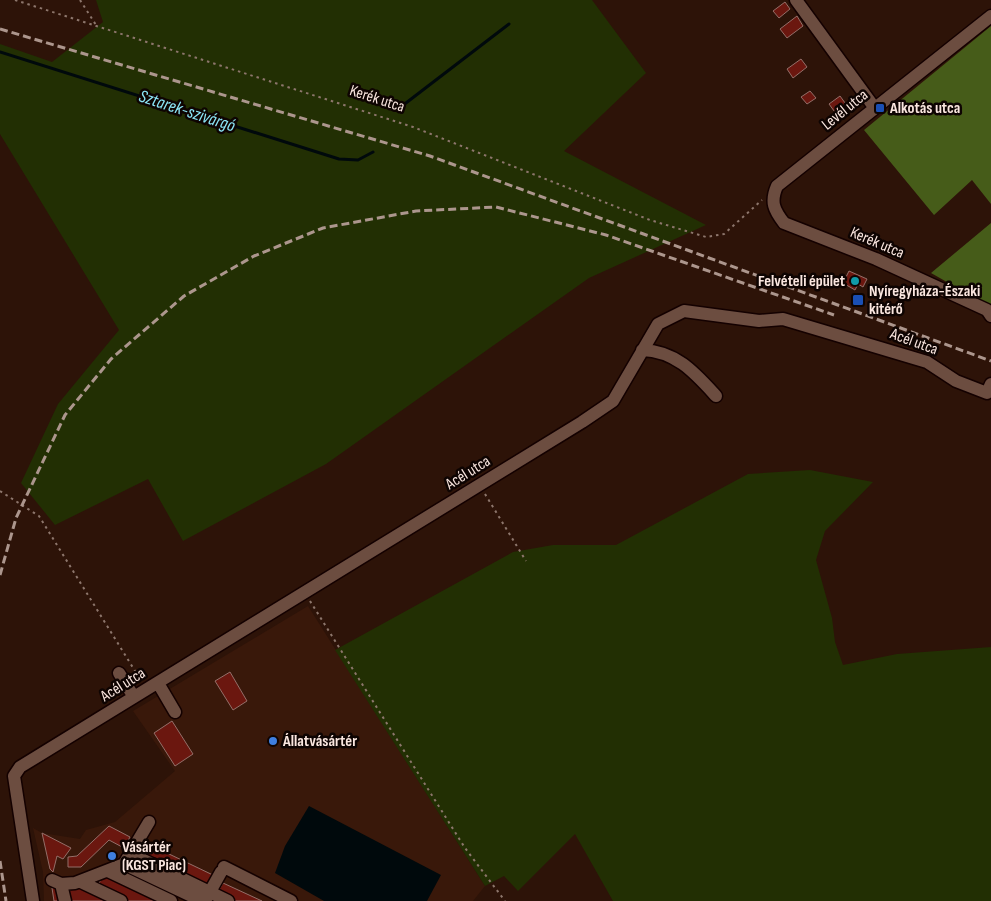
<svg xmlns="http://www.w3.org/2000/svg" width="991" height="901" font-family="'Sofia Sans Condensed',sans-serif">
	<rect width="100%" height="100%" fill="#2d1308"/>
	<path fill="#39180a" d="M308,606L485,886L473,901H44L43,872L33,828L42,833L80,839L86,830L115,822L175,771L133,711Z"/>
	<path fill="#222f03" d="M96,0H592L646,73L564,151L706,225L589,278L326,464L183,541L148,479L55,525L21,483L58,404L119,330L0,134V44L52,62L103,22Z
		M810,470L873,482L825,531L816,560L832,618L835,642L843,665L897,654L991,647V901H613L575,834L518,891L504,876L485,886L335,650L513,552L553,545H616L748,474Z"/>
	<path fill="#465c19" d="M991,26V204L972,180L934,215L864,130Z
		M991,223V307L931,273Z"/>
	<path fill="#00090c" d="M309,806L441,875L427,901H324L275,873L285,846Z"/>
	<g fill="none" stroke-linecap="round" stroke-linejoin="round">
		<path stroke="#00090c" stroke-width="3" d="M0,52L339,159L358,160L373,152
			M402,106L509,24"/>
	</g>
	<path fill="#6b170f" stroke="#946f69" d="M785,2L790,9L779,18L773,11Z
		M797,16L803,26L787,38L780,29Z
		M801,59L807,67L793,78L787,69Z
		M810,91L816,98L807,104L801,97Z
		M840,96L848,107L837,115L829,104Z
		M849,271L867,279L863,287L858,284L855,290L843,283Z
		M230,672L247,701L233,710L215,681Z
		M172,721L193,754L175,766L154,733Z
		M109,826L130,837L124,848L109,840L81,867H68V857L77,856Z
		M42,833L71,848L63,859L57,856L53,872L50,869Z
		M144,842L215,876L207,890L136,856Z
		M103,874L166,901H128L98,886Z
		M223,883L262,901H230L216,895Z
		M80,886L112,901H69L68,893L72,888Z
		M59,887L62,901H54L52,888Z"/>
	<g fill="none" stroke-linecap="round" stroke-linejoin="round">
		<g stroke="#140100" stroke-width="15">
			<path id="minor" d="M796,0L874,107
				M991,16L777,186C770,202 774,210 784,223L876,259L987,310L991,316
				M642,350C676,351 695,373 716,396
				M119,673L134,697
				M158,683L175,712
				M131,854L228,901
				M124,864L202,901
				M224,867L291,901
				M108,871L171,901
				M52,880L61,884L75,883L124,864L149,822
				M81,882L121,901
				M61,884L65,901
				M206,899L221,872
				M33,901L14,776L20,767L582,422L613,401L658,324L684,311L759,321L783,319L927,362L956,381L987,393L991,384"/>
		</g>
		<path stroke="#8d766c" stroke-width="2" stroke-dasharray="2.5 4" stroke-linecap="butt" d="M15,0L413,127L650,220L706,237L724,234L762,200
			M80,0L96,25
			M0,491L39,516L140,679
			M485,494L526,561
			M310,601L465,848L505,901"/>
		<use href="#minor" stroke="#6c4d40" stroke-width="12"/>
		<path stroke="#ac968d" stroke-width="3" stroke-dasharray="8 4" stroke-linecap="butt" d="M0,29L430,156L991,361
			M0,575L16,518L65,415L111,359L184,296L254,256L323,228L416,211L496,207L606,235L834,315
			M0,861L6,901"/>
	</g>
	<g fill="#1a4fb4" stroke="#0e0402" stroke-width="2">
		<rect x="875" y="103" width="10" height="10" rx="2.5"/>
		<rect x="852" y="294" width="12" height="12" rx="2.5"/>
	</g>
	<circle fill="#0f9aa8" stroke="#0e0402" stroke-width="2" cx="855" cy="281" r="5"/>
	<g fill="#3f7fe0" stroke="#0e0402" stroke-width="2">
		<circle cx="273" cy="741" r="5"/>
		<circle cx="112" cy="856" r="5"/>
	</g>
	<g text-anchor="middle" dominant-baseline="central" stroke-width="5" stroke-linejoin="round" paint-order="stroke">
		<g font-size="16" fill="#fae6df" stroke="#0e0402">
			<text transform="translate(377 99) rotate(18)">Kerék utca</text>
			<text transform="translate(845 110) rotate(-39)">Levél utca</text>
			<text transform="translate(877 243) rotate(23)">Kerék utca</text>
			<text transform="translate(914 342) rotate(20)">Acél utca</text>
			<text transform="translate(468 473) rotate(-32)">Acél utca</text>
			<text transform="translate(123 685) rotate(-32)">Acél utca</text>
		</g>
		<g font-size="16" font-weight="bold" fill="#fae6df" stroke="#0e0402" text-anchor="start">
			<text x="890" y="108">Alkotás utca</text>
			<text x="845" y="281" text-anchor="end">Felvételi épület</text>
			<text x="869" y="291">Nyíregyháza-Északi<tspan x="869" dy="18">kitérő</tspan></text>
			<text x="283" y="741">Állatvásártér</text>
			<text x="122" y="847">Vásártér<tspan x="122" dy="18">(KGST Piac)</tspan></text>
		</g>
		<g font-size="18" font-style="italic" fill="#8ce6f7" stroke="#0e0402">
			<text transform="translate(187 111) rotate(18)">Sztarek-szivárgó</text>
		</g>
	</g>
</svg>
